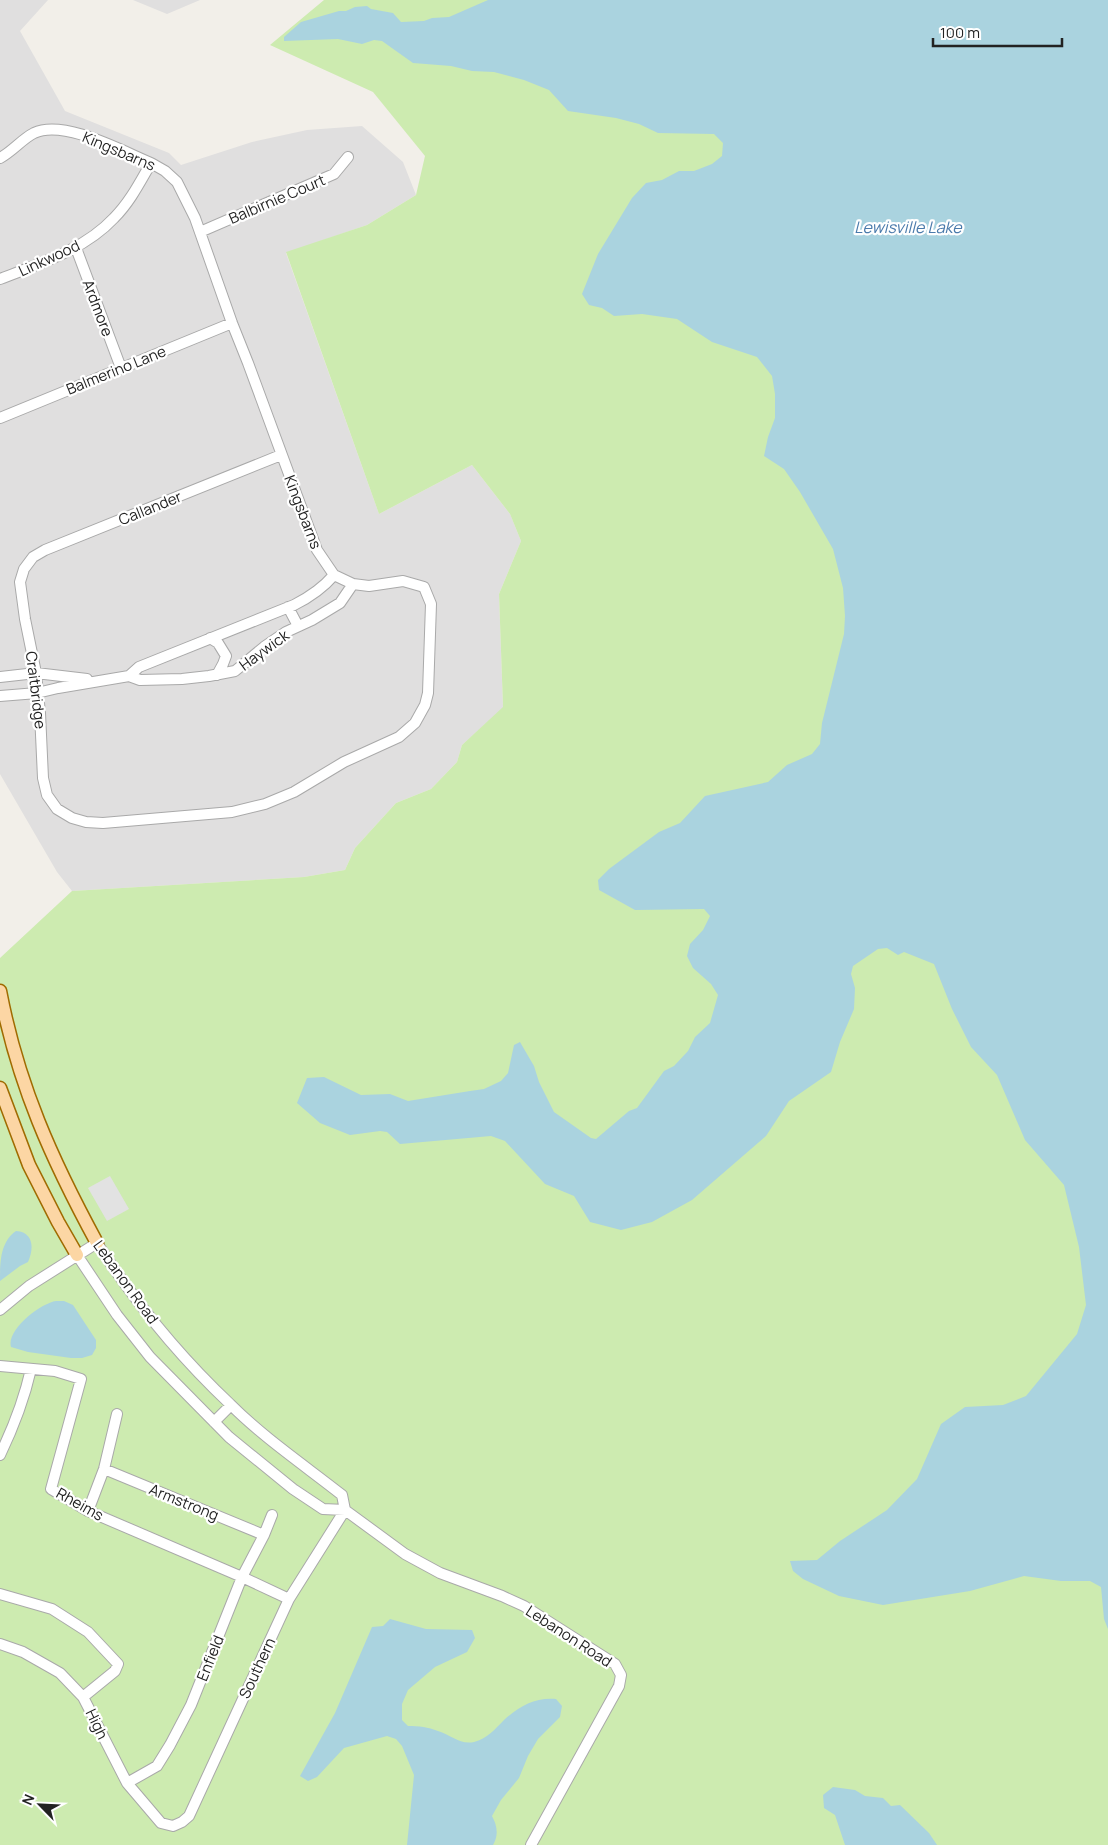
<svg xmlns="http://www.w3.org/2000/svg" width="1108" height="1845" font-family="Manrope,sans-serif">
	<rect width="100%" height="100%" fill="#f2efe9"/>
	<path fill="#e0dfdf" d="M0,0H48L20,31L65,111L169,153L181,165L252,142L307,130L362,126L403,162L416,195L367,225L286,253L379,514L472,465L510,514L521,541L499,594L503,708L462,745L457,762L431,789L396,803L355,848L345,870L304,877L72,891L57,872L0,774Z
		M133,0H200L167,14Z"/>
	<path fill="#cdebb0" d="M324,0H830L1108,749V1845H0V958L72,891L304,877L345,870L355,848L396,803L431,789L457,762L462,745L503,707L499,594L521,541L510,514L472,465L379,514L286,252L367,225L416,195L425,156L373,92L270,45Z"/>
	<path fill="#e2e2e2" d="M110,1176L129,1209L107,1221L88,1188Z"/>
	<path fill="#aad3df" d="M488,0H1108V1629L1104,1619L1101,1587L1090,1581H1061L1024,1576L970,1591L883,1605L839,1596L803,1579L793,1571L790,1561L817,1560L840,1541L887,1510L917,1479L941,1424L965,1407L1003,1405L1026,1396L1077,1334L1086,1305L1079,1247L1064,1185L1025,1140L997,1075L971,1047L952,1009L934,964L904,952L898,955L887,948L878,949L853,966L851,974L855,988L854,1009L840,1042L831,1072L789,1101L766,1136L692,1200L652,1222L621,1230L590,1222L574,1196L545,1184L505,1141L491,1136L400,1144L387,1132L380,1131L350,1135L320,1123L297,1103L307,1078L324,1077L361,1095L390,1094L408,1101L470,1091L484,1089L501,1081L508,1073L514,1045L520,1042L534,1066L539,1082L554,1112L591,1138L596,1139L629,1111L637,1108L664,1071L674,1066L688,1051L695,1037L710,1023L718,995L711,984L693,968L687,956L690,944L703,930L710,916L704,909L635,910L599,890L598,880L609,869L659,832L680,823L705,796L768,782L787,765L812,754L820,744L822,723L844,634L845,616L843,588L833,549L800,492L784,469L764,456L768,437L775,418V394L772,376L757,357L712,342L677,319L642,314L614,316L602,308L589,305L582,294L598,254L632,198L646,183L662,180L679,171H694L712,164L722,156L723,143L714,134L658,133L639,124L616,118L568,111L549,90L524,80L494,72L472,71L451,66L413,63L382,41L374,40L362,44L338,39L284,41V37L301,22L339,11H346L355,7L367,6L371,9L393,13L401,22L424,21L432,18L449,17Z
		M16,1231C34,1232 34,1249 28,1262L20,1266L0,1281C0,1263 0,1242 16,1231Z
		M56,1301H64L73,1305L96,1340V1348L92,1355L82,1358H71L28,1352L11,1347C6,1330 41,1303 56,1301Z
		M390,1619L426,1629L472,1630L475,1638L467,1652L435,1667L408,1690L402,1704V1720L408,1726C419,1726 428,1727 438,1731C451,1735 460,1745 474,1742C487,1739 495,1729 504,1720C519,1706 536,1697 556,1699L562,1706L560,1717L538,1739L528,1756L519,1778L501,1800L492,1816C497,1825 499,1835 493,1845H407L414,1775L402,1746L396,1739L387,1736L344,1748L317,1777L308,1781L300,1776L335,1713L372,1627L383,1626Z
		M833,1787L855,1790L865,1796L883,1798L891,1806L900,1805L929,1833L937,1845H845L835,1815L824,1808L823,1795Z"/>
	<g fill="none" stroke-linecap="round" stroke-linejoin="round">
		<g stroke="#a9a9a9" stroke-width="12">
			<path id="minor" d="M0,158C13,151 22,139 34,133C64,119 122,151 151,163L165,171L177,182L195,218L232,323L248,363L317,550L334,575L353,584L369,586L403,581L424,587L431,604L428,693L425,705L415,723L399,737L344,762L294,792L265,804L232,812L103,823L86,822L72,818L57,809L47,795L43,778L40,713L36,673L25,619L20,582L24,569L33,557L45,550L281,455
				M200,232L334,174L348,157
				M76,248L121,368
				M0,279C41,263 84,250 114,218C130,202 140,182 151,163
				M0,418L232,323
				M288,607L298,626
				M210,638L218,643L226,656L223,664L217,675
				M129,676L139,667L294,605C310,597 322,589 334,575
				M0,677L36,673L87,679
				M0,696L37,693L58,688L129,676L140,680L182,679L209,676L235,671L264,647L286,632L312,620L340,603L353,584
				M77,1255L117,1315L150,1357L229,1437L293,1489L323,1509L345,1510L405,1554L440,1573L502,1596L524,1606L615,1664L621,1675L619,1686L531,1845
				M0,1310L29,1286L97,1243C135,1302 179,1356 230,1404C264,1438 304,1465 342,1495L345,1510
				M0,1366L55,1371L81,1379L51,1489L88,1511L242,1577L289,1599
				M214,1422L231,1405
				M0,1455C14,1426 24,1400 31,1369
				M104,1469L264,1535
				M88,1511L104,1469L117,1414
				M0,1594L52,1609L88,1632L118,1664L115,1671L83,1697
				M0,1644L23,1652L60,1673L83,1697L127,1783L161,1823L173,1826L182,1822L189,1816L289,1599L345,1510
				M127,1783L157,1766L170,1745L191,1705L242,1577L264,1535L272,1515"/>
		</g>
		<g stroke="#a06b00" stroke-width="15">
			<path id="major" d="M0,991C18,1085 52,1160 97,1243
				M0,1088L29,1165L58,1222L77,1255"/>
		</g>
		<use href="#minor" stroke="#fff" stroke-width="10"/>
		<use href="#major" stroke="#fcd6a4" stroke-width="12"/>
	</g>
	<g text-anchor="middle" dominant-baseline="central" stroke-width="4.5" stroke-linejoin="round" paint-order="stroke">
		<g font-size="15" fill="#222" stroke="#fff">
			<text transform="translate(119 151) rotate(23)">Kingsbarns</text>
			<text transform="translate(277 199) rotate(-23)">Balbirnie Court</text>
			<text transform="translate(49 258) rotate(-25)">Linkwood</text>
			<text transform="translate(98 308) rotate(69)">Ardmore</text>
			<text transform="translate(116 370) rotate(-22)">Balmerino Lane</text>
			<text transform="translate(150 508) rotate(-22)">Callander</text>
			<text transform="translate(303 512) rotate(69)">Kingsbarns</text>
			<text transform="translate(264 650) rotate(-36)">Haywick</text>
			<text transform="translate(36 690) rotate(83)">Craitbridge</text>
			<text transform="translate(126 1282) rotate(54)">Lebanon Road</text>
			<text transform="translate(184 1502) rotate(22)">Armstrong</text>
			<text transform="translate(80 1504) rotate(29)">Rheims</text>
			<text transform="translate(569 1636) rotate(33)">Lebanon Road</text>
			<text transform="translate(210 1658) rotate(-68)">Enfield</text>
			<text transform="translate(257 1668) rotate(-65)">Southern</text>
			<text transform="translate(97 1724) rotate(64)">High</text>
		</g>
		<g font-size="16" font-style="italic" fill="#4a7aab" stroke="#fff">
			<text x="908" y="227">Lewisville Lake</text>
		</g>
	</g>
	<g transform="translate(40 1805) rotate(294)" stroke="#ffffff" stroke-width="4" paint-order="stroke">
	<path d="M0-4L9 19L0 12L-9 19Z" fill="#222222"/>
	<text y="-8" font-size="14" font-weight="bold" text-anchor="middle" fill="#222222">N</text>
	</g>
	<path d="M933 38v8h129v-8" fill="none" stroke="#222222" stroke-width="2.5"/>
	<text x="940" y="38" font-size="15" fill="#222222" stroke="#ffffff" stroke-width="4" paint-order="stroke">100 m</text>
</svg>
